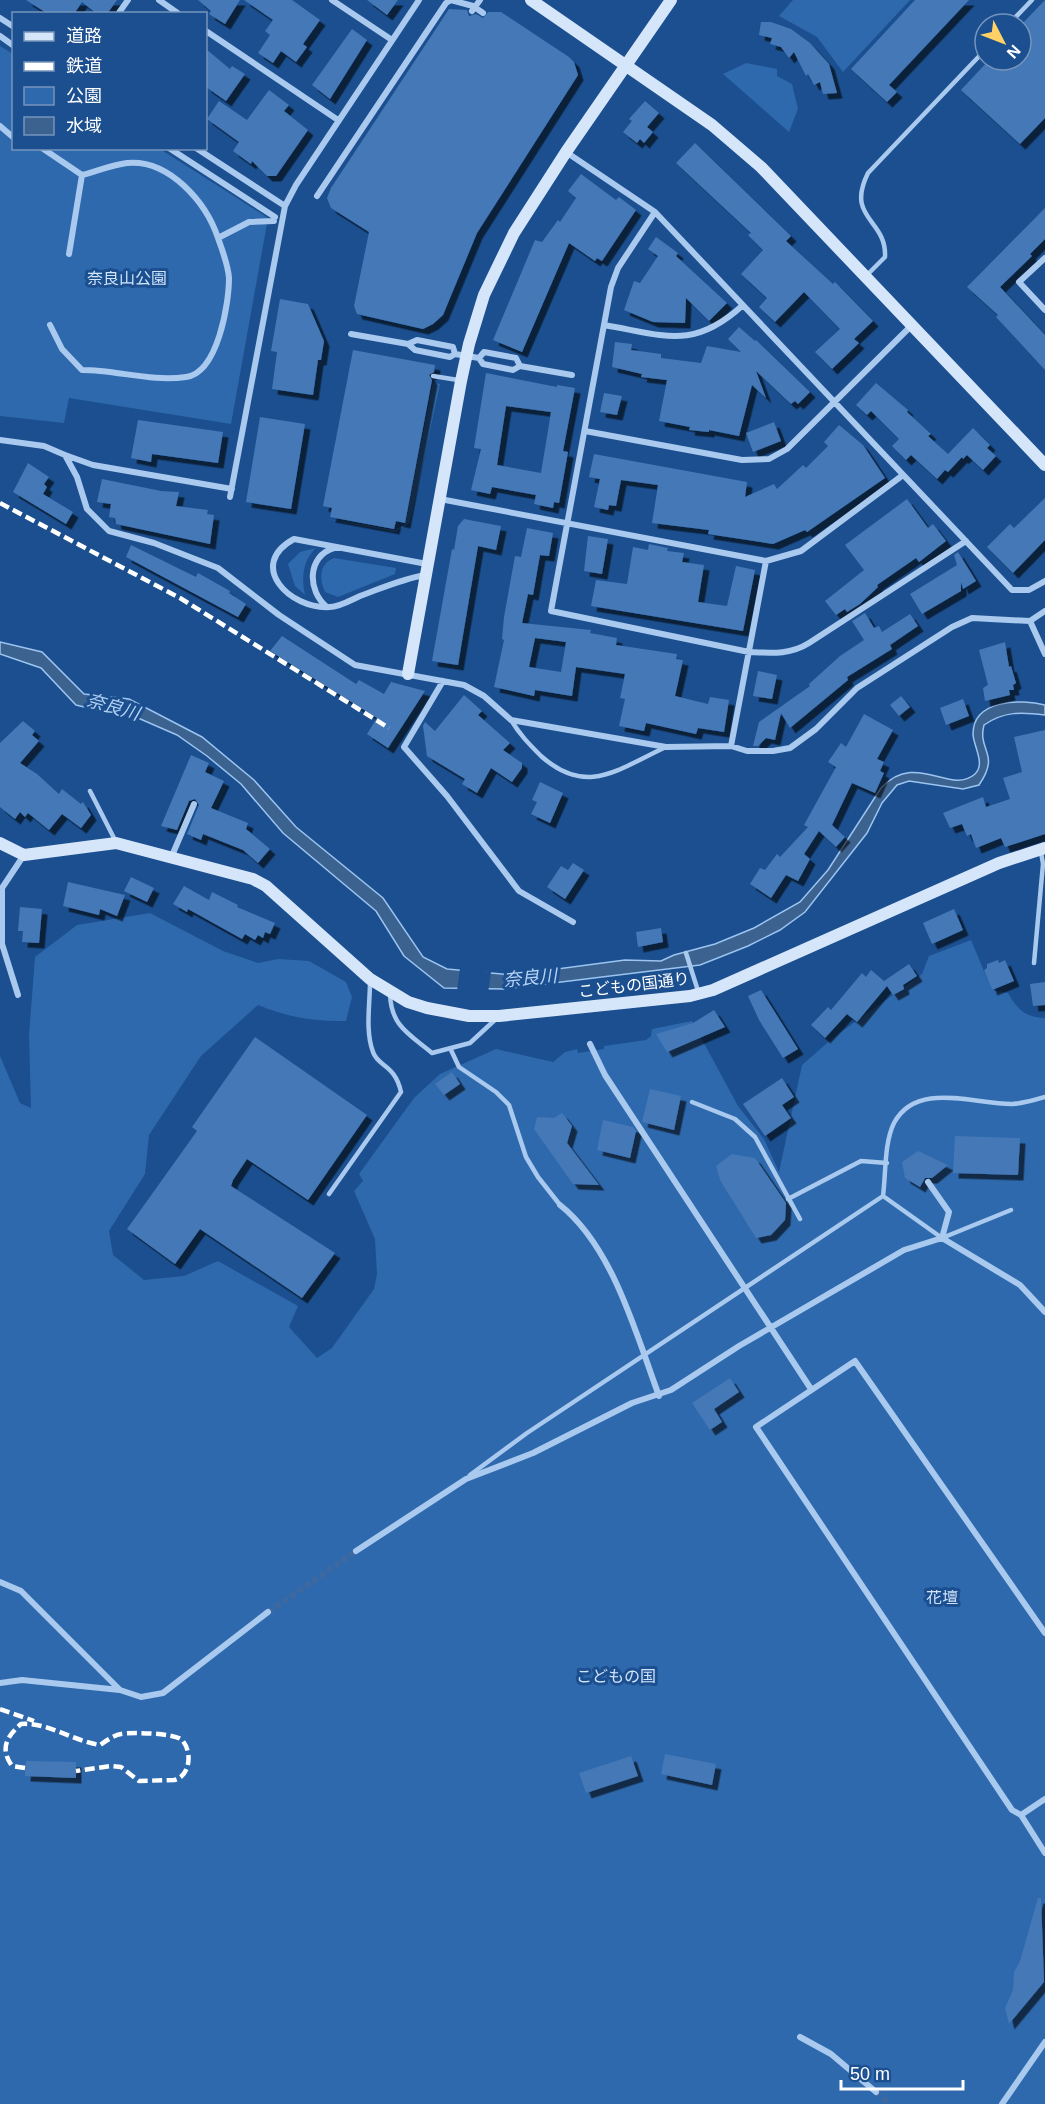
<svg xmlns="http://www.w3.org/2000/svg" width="1045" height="2104" font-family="Helvetica,'Noto Sans JP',sans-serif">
	<defs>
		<filter id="shadow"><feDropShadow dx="5.5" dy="5.5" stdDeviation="0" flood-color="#0009"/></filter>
	</defs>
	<rect width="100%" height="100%" fill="#1b4f8f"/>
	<path fill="#2e69ad" d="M793,0H910L843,72L817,37L779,16Z
		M0,46L13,54L14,148L160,149L268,218L231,424L69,398L64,423L0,416Z
		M746,63L777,69V76L792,84L798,109L789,132L723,74Z
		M433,383L440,384L410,523L395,532L322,518L395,530L405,524Z
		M316,548C303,560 301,578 305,595L295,586L288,564L300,552Z
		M334,558L396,568L395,574L338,597L325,592C319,579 319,564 334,558Z
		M150,913L223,951L258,963L278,959L309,961L346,982L352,997L346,1021C315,1022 287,1017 258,1005L201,1056L149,1135L145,1174L109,1231L113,1255L144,1280L184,1276L218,1261L298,1306L289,1327L317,1358L332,1348L374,1289L377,1274L375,1239L354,1191L363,1181L359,1174L414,1098L440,1074L496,1049L553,1062L565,1052L577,1049L578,1053L604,1049V1046L646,1040L651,1036L652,1029L692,1021L738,1106L764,1139L779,1172L802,1065L834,1037L922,974L929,956L971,940L992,990L1008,993C1018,1010 1025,1017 1045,1018V2104H0V1056L20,1103L31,1108L29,1035L35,957L77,925Z"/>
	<path fill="#3c6290" stroke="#9cc4f0" stroke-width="1.5" d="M0,642L42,652L84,694L129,699L202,737L254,780L296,827L383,898L423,957L447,969L512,975L625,960L661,961L674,955L715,944L754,928L800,902L828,870L881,788C916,750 950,796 975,774C986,764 973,745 973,734C973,699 1022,699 1045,705V715C1022,712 1004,711 984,725C977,751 1001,753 979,785L963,789L909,781L897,785L882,803L867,833L805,912L780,930L748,946L700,965L504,989L444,988L404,956L376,911L283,833L241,784L207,756L177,735L122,711L97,710L76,705L41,668L0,654Z"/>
	<path fill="#1b4f8f" d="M460,968L491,972L488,993L457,991Z"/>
	<path fill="#4478b7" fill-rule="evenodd" filter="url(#shadow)" d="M26,0H117L107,14H97L82,2L74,14H48Z
		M198,0H240L225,24L209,14L211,11Z
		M244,0H292L320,20L303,44L307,47L296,62L281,51L273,63L258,53L270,35L265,31L273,20Z
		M367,0H398L387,15Z
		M915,0H969L889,85L897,92L887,102L851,69Z
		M1045,0V118L1020,144L961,90L989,60H1021V25Z
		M449,9L467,10L469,16L476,14L483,18L488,12H501L569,57L574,62L578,75L477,233L443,315L433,324L423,329L357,314L354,306L369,232L331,208L327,198L331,188Z
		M761,22H771L791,29L810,43L829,64L837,93L823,94L820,82L814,85L808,74L806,76L794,52L789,58L781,47L770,44L772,38L759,35Z
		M352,29L367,40L330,99L312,85Z
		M206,49L230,69L232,66L245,74L226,101L206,87Z
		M269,90L289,105L284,111L308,130L276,176H267L252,161L251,164L233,151L239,142L207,119L219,101L247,120Z
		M645,101L659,113L647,127L653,132L644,143L640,139L637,143L623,132L632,121L629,119Z
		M695,143L791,236L786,241L833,284L835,282L873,321L854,339L859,343L832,369L815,352L840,329L804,292L775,322L759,307L767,298L741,274L763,250L748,235L751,233L676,163Z
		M581,174L616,200L619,197L636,210L602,261L597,258L595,261L569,243L522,352L493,340L535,240L542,242L558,220L560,222L576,198L568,191Z
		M1045,208V239L1030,254L1032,256L1000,287L1045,335V370L996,317L998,315L967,287Z
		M656,237L678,253L676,256L727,303L709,321L686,298L685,323L653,322L624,310L634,281L640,283L658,256L648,249Z
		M280,299L308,304L324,341L321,360H318L313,395L272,389L277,352L271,351Z
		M739,327L755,341L756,340L810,392L798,404L795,401L791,404L756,371L766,398L752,385L739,436L709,430V432L689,430L690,427L659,421L667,380L641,377L642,374L612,367L615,342L632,344L631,350L661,354V358L701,363L707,346L741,352L728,339Z
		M353,350L435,365L434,372L429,375L432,380L405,523L396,521L394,529L330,517L332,508L323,506Z
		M486,373L557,387V385L575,388L563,451L568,452L559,503L554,502L553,508L534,504L536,495L492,487L490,494L471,490L481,449L474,448ZM506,406L551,412L541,473L497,465Z
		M876,383L908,410L907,412L931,434L928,436L948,454L973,428L990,445L987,448L996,456L983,470L967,455L963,459L962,457L948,472L945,470L937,479L911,455L906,460L892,446L899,439L871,411L867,415L856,405Z
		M604,393L622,396L617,415L600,412Z
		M260,417L305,424L291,509L246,502Z
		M138,420L223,432L218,463L152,454L151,462L131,458Z
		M774,422L781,441L753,452L746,433Z
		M839,425L863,445L885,478L807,532L805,530L773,544L708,534L709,530L652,523L658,485L621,480L616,506L609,505L608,510L594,507L600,479L589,477L594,454L747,482L745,497L774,484L777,489L803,465L806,468L828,446L824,442Z
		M28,463L49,477L44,484L47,487L43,494L73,512L66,524L13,492Z
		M102,479L161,491L179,492L176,506L208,510L207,514L214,515L210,544L116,524L115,518L109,517L111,504L97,502Z
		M1045,498V540L1013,573L987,547L1010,524L1014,528Z
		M907,499L928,528L933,524L946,541L919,562L916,558L877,585L878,587L860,604L847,612L845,609L836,615L825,601L864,570L845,545Z
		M464,519L501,526L496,550L478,546L458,665L432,661L452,549L454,550L458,526Z
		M527,528L553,533L549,556L540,555L533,595L528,594L522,623L591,630L590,633L617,638L616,645L677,654L676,659L683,660L675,696L708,704L710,697L729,700L724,732L698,728L696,734L646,723L644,731L619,726L625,699L620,698L625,674L576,667L572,696L535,690L534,696L494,687L504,640L502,639L504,617L515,556L521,557ZM535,638L566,642L561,672L529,667Z
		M588,536L608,539L602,574L584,571Z
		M649,544L668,548L667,551L684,553L682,562L704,565L698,602L727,606L736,566L755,570L743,631L591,606L596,580L627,584L633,547L648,550Z
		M131,545L196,577L198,573L230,591L229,593L246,604L238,617L126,557Z
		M958,552L976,581L963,589L961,582V591L922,614L910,594L957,565L954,555Z
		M865,613L874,628L879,626L882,632L910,614L918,626L890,645L892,649L847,677L848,680L790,728L781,713L775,740L766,738L758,746H753L759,722L810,686L809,684L840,656L864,640L852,621Z
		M282,636L356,684L359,680L384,694L391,682L425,691L388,748L367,734L377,718L270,651Z
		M1005,642L1009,667L1011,666L1016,683L1013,685L1014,690H1009L1010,695L985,701L983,688L988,685L979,650Z
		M758,671L777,675L772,699L753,696Z
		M464,695L482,711L478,715L510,743L503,750L522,763V768L512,782L491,768L477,793L462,784L465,779L427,756L423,726L425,722L435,731Z
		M901,696L910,707L899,716L890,705Z
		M963,699L969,716L946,725L940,708Z
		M864,714L893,730L877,759L884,762L880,771L884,773L875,793L852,783L832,825L845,837L836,847L819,831L804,854L810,859L798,881L786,875L771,898L750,884L760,868L765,870L777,854L780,857L808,827L804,825L836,767L828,762L841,743L846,747Z
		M23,721L35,731L32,735L39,741L20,763L37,774L59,794L62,789L81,804L83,802L91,815L81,828L62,814L49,830L28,813L25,817L20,812L15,819L0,807V743Z
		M1045,730V834L1005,847L1001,838L976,848L971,834L967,836L962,824L950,828L943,813L983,797L986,807L1010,799L1003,778L1022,772L1014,737Z
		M191,755L209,763L205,772L224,781L211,808L248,823L246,829L270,849L258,863L243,850L203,834L201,840L187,834L199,805L195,799L189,801L177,830L161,826Z
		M540,782L563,793L550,823L531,814L537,802L532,800Z
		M573,863L584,870L565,899L547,887L561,866L568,870Z
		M131,877L154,888L147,902L124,891Z
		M68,882L125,895L117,916L100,909L99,915L63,906Z
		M184,886L209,900L212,892L238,905L237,907L275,923L270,934L265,932L263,938L258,935L255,940L245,934L242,939L188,909L187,912L173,904Z
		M20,907L42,909L39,943L22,942L23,931H18Z
		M954,909L963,930L932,944L923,923Z
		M661,928L663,942L638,947L636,932Z
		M998,960L999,963L1005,960L1014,981L992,990L984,970L987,968V964Z
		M909,964L917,976L903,985L904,989L893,995L887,986L857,1022L847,1014L825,1038L811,1025L828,1007L831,1010L862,973L866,977L871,970L884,981Z
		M1045,982V1005L1033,1006L1030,984Z
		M761,990L798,1049L783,1058L759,1020L748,996Z
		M714,1010L725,1027L667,1052L656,1034L693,1023Z
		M255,1037L367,1115L308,1200L247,1159L233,1180L231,1186L335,1253L302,1298L200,1229L175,1264L127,1229L197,1131L192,1127Z
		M452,1072L460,1084L444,1095L435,1084Z
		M782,1078L794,1097L782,1105L791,1118L765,1136L743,1104Z
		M650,1089L681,1096L674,1130L642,1122Z
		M562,1113L572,1126L567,1143L599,1185L573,1184L534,1129L537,1117L554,1118Z
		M603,1120L633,1127L636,1131L630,1158L597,1150Z
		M955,1136L1020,1138L1018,1175L953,1173Z
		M918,1151L948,1165L932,1178H925L920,1187L905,1178L902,1162Z
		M732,1154L755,1158L786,1203L785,1220L771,1235L756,1238L720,1180L716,1166Z
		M730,1378L739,1392L714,1409L722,1422L710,1430L692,1403Z
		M665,1754L716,1764L712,1785L661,1774Z
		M631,1756L638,1776L586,1793L579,1773Z
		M26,1761L76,1762V1778L25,1776Z
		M1038,1898H1041L1044,1982L1009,2024L1005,2008L1013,1990L1014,1972L1020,1961Z"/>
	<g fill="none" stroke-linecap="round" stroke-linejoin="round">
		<path stroke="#3d69a0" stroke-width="6" stroke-dasharray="6 3" stroke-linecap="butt" d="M268,1612L356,1551
			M876,2092L889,2104"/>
		<path stroke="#a9c9ee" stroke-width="4.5" d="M1009,24L1032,0
			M866,276L885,257C887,219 845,219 868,173L985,50
			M433,376L458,380
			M511,720C520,735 529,744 541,756C587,797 618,769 666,747
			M90,791L116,842
			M686,953L699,994
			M1034,963L1043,864L1041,852
			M390,994C391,1026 409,1034 432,1053L470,1043L497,1018
			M451,1050L459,1067L496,1092L509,1105L526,1157L538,1177L560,1205
			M692,1102L735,1119L755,1137L800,1219
			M329,1194L401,1092C395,1064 378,1067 373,1052C365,1031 370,1004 370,982
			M788,1199L861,1161L887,1163
			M1011,1210L942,1238L883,1196C886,1174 884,1143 894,1123C917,1080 976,1105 1013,1104C1024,1103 1035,1100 1045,1097
			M470,1475L527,1433L883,1196"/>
		<path stroke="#a9c9ee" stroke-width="6" d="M159,0L179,14
			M332,0L392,40
			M472,11L480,0
			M118,14L128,0
			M0,18L14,27
			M206,31L338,120
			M0,36L14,46
			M0,126L14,138
			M42,148L82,175
			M169,148L275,217
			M196,148L285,206
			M566,152L655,212L1012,590H1029L1045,581
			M317,196L446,3L451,0L473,6L483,13
			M655,212L618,268L611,287L551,611L749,652C771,653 790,655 809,643L966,541
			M69,254L82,175C97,171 112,165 127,163C169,159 206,202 218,238
			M1045,258L1019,282L1045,310
			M50,325L62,349L82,370C117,370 151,382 186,377C218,373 229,303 229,278C228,264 222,250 218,238L249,222L274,221
			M604,325C664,335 693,351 743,305
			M351,334L408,344L415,350L450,357L455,354L479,358L483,364L513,370L520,366L572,375
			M408,344L417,340L453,347L455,354
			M479,358L484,352L516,358L520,366
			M585,431L742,460L769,459L787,449L912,325
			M0,440L44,446L65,455L77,477L87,509L109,531L154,543L218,568L279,615L355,665L464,685L484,696L511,720L666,747L731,746L747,751H773L790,748L816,729L857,688L952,627L972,618L1030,621L1045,611
			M65,455L93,465L232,489
			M230,497L285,206L296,185L419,0
			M440,499L766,561L801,551L903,475
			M425,575C402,579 382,588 360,596C351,600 339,607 330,607C290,610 246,565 294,539L427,564
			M327,607C307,591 307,556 334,548
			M1030,621L1045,654
			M443,681L404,747L447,796L519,891L573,922
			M731,746L766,561
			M171,858L194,804
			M18,995L2,944V888L24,855
			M590,1044L605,1075L811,1389
			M928,1182L949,1212L942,1238
			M560,1205C613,1247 636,1334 659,1396
			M356,1551L466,1479L533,1453L632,1403L671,1390L739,1346L904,1250L942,1238L1020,1285L1045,1312
			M0,1582L21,1591L120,1690L141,1697L163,1693L268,1612
			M1045,1633L855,1361L756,1427L1012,1810L1021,1815L1045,1799
			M0,1683L22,1680L120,1690
			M1021,1815L1045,1853
			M800,2037L831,2054L876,2092
			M1002,2104L1045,2042"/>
		<path stroke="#d6e6fa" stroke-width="12" d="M531,0L712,125L761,167L1045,465
			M408,674L461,381L469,344L484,295L514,233L566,152L671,0
			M0,843L24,855L116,843L253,879L266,886L370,979L408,1002L427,1008L469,1016H499L690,996L713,990L999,863L1045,848"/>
		<path stroke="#fff" stroke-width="4.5" stroke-dasharray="10 4.5" stroke-linecap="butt" d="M0,503L180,598L389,728
			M0,1709L34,1721
			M25,1768L12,1766C0,1749 6,1737 21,1724C48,1722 73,1741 100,1745C106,1741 114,1735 121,1734C132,1732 175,1733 182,1740C193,1752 190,1777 174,1780L139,1781L121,1767L111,1766L76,1771"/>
	</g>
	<g text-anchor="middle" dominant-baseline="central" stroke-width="6" stroke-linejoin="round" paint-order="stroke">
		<g font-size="16" fill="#cfe3fa" stroke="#1b4f8f">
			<text x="127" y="278">奈良山公園</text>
			<text x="942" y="1597">花壇</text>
			<text x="616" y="1676">こどもの国</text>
		</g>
		<g font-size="16" fill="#fff" stroke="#1b4f8f">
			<text transform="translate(634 985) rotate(-7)">こどもの国通り</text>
		</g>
		<g font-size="18" font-style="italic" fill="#b5d3f5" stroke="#1b4f8f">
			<text transform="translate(113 707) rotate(16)">奈良川</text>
			<text transform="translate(530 978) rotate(-5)">奈良川</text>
		</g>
	</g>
	<rect x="12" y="12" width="195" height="138" fill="#1b4f8f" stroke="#7695bc" stroke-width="1.5"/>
	<rect x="24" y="32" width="30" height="9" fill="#d6e6fa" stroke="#7695bc" stroke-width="1.5"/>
	<text x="66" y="42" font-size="18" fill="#ffffff">道路</text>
	<rect x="24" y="62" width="30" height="9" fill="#ffffff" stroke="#7695bc" stroke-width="1.5"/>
	<text x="66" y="72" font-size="18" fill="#ffffff">鉄道</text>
	<rect x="24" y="87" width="30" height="18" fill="#2e69ad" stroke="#7695bc" stroke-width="1.5"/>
	<text x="66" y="102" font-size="18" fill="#ffffff">公園</text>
	<rect x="24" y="117" width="30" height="18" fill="#3c6290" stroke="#7695bc" stroke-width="1.5"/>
	<text x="66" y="132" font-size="18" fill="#ffffff">水域</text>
	<g transform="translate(1003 42) rotate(132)"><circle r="28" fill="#1b4f8f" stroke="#7695bc" stroke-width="1.5"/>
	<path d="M0-4.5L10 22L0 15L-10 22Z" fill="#ffd166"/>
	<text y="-9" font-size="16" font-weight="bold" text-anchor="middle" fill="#ffffff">N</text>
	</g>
	<path d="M841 2080v9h122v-9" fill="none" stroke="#ffffff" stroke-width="3"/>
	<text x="850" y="2080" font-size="18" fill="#ffffff" stroke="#1b4f8f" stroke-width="4.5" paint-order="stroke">50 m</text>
</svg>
